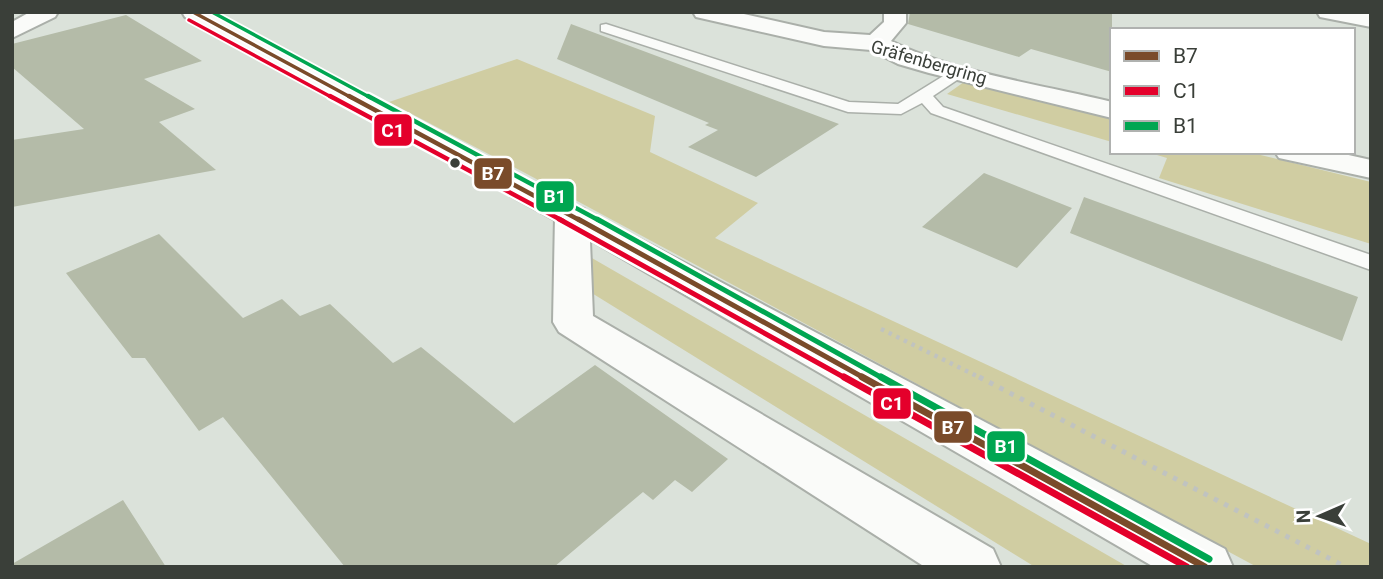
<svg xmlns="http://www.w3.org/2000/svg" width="1383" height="579" font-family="Roboto,sans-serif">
	<rect width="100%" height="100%" fill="#dbe2da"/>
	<path fill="#d0cda2" d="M517,59L655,116L650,152L758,203L715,238L1371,544V567H1257L527,174L389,102Z
		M964,82L1112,119V142L947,94Z
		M1147,152H1248L1371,182V244L1159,178L1167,158Z
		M578,250L1128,567H1035L582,287Z"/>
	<path fill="#b4bba8" d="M910,12H1112V72L1031,49L1019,57L908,24Z
		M126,15L202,61L144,79L195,109L159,122L216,170L12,207V140L84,129L12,67V44Z
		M571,24L839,124L756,177L688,147L718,130L705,125L709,123L557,59Z
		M984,173L1072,208L1017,268L922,227Z
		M1084,197L1358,297L1342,341L1070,233Z
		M159,234L243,318L282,299L300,316L330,304L393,363L421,347L514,423L595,365L728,459L692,492L675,480L653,500L643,492L554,567H345L223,417L199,431L145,358H132L66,273Z
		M123,500L166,567H12V564Z"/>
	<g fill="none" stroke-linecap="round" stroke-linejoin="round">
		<g stroke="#aaafa9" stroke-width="3">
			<path id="service" d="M606,24L849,102L898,104L953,70H963L966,73L963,76L933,96L943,107L1371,255V270L931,113L922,103L901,114L848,112L601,31V25Z"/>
		</g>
		<g stroke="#aaafa9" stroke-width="4">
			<path id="minor" d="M30,12H58L55,17L12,38V22Z
				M693,12H735L824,32L870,35L884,22V12H906V23L891,41C952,72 1043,85 1112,102V118L929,73L898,64L871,50L824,46L696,17Z
				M1317,12L1371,13V27L1320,17Z
				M1275,152H1335L1371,160V178L1279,158Z
				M572,206L584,209L589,216L593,316L993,549L1001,567H925L559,332L553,322L555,216L560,209Z"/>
		</g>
		<g stroke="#aaafa9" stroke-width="4">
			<path id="secondary" d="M182,12H210L1225,549L1233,567H1154L577,232L185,17Z"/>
		</g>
		<path stroke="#c0c3c0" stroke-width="4.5" stroke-dasharray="3.5 5" stroke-linecap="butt" d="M881,329L983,379"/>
		<path stroke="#c0c3c0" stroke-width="5" stroke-dasharray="4.5 7" stroke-linecap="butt" d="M979,377L1346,567"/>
		<use href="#service" fill="#fafbf9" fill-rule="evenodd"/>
		<use href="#minor" fill="#fafbf9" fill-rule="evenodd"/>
		<use href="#secondary" fill="#fafbf9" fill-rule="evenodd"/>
		<g stroke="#fff" stroke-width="7">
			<path id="bus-1-far3" d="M193,12L352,98"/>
		</g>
		<g stroke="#fff" stroke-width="9">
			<path id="bus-1-far2" d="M349,96L581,221"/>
		</g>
		<g stroke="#fff" stroke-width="10">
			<path id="bus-1-far1" d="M578,219L866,379"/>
		</g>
		<g stroke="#fff" stroke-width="12">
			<path id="bus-1" d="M862,377L1205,567"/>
		</g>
		<g stroke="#fff" stroke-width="7">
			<path id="bus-2-far3" d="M189,20L333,98"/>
		</g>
		<g stroke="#fff" stroke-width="9">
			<path id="bus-2-far2" d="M330,96L563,221"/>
		</g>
		<g stroke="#fff" stroke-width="10">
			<path id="bus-2-far1" d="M559,219L847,379"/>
		</g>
		<g stroke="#fff" stroke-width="12">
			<path id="bus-2" d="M844,377L1187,567"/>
		</g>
		<g stroke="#fff" stroke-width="7">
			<path id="bus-3-far3" d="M212,12L371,98"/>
		</g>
		<g stroke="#fff" stroke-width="9">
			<path id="bus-3-far2" d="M368,96L600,221"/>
		</g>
		<g stroke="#fff" stroke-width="10">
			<path id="bus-3-far1" d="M597,219L884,379"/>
		</g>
		<g stroke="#fff" stroke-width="12">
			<path id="bus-3" d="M881,377L1209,559"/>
		</g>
		<use href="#bus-1-far3" stroke="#7a4b2a" stroke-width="3.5"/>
		<use href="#bus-1-far2" stroke="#7a4b2a" stroke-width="4.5"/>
		<use href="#bus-1-far1" stroke="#7a4b2a" stroke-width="5"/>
		<use href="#bus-1" stroke="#7a4b2a" stroke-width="7"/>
		<use href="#bus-2-far3" stroke="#e4002b" stroke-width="3.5"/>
		<use href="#bus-2-far2" stroke="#e4002b" stroke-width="4.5"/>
		<use href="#bus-2-far1" stroke="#e4002b" stroke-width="5"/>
		<use href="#bus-2" stroke="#e4002b" stroke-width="7"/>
		<use href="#bus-3-far3" stroke="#00a651" stroke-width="3.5"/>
		<use href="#bus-3-far2" stroke="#00a651" stroke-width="4.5"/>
		<use href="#bus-3-far1" stroke="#00a651" stroke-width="5"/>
		<use href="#bus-3" stroke="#00a651" stroke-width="7"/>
	</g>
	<circle fill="#3a3f39" stroke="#fff" stroke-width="2.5" cx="455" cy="163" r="6"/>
	<g text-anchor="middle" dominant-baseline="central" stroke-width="6" stroke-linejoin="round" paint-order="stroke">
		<g font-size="18" fill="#3a3f39" stroke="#fff">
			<text transform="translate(929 62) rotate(16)">Gräfenbergring</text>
		</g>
	</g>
	<g stroke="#fff" stroke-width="2.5">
		<rect x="373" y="113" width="40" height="34" rx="7" fill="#e4002b"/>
		<rect x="473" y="157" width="40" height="33" rx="7" fill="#7a4b2a"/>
		<rect x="535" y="180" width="40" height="33" rx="7" fill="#00a651"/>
		<rect x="872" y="387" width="40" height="33" rx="7" fill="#e4002b"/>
		<rect x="933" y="410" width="40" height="34" rx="7" fill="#7a4b2a"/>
		<rect x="986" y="430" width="40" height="33" rx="7" fill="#00a651"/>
	</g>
	<g font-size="19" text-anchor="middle" font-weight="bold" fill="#fff">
		<text x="393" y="137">C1</text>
		<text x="493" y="180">B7</text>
		<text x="555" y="203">B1</text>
		<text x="892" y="410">C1</text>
		<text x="953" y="434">B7</text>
		<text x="1006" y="453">B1</text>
	</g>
	<rect width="1383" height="579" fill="none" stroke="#3a3f39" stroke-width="28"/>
	<rect x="1110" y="28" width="245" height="126" fill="#ffffff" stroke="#b0b2b0" stroke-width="2"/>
	<rect x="1124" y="51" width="35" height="10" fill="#7a4b2a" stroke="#b0b2b0" stroke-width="2"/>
	<text x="1173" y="63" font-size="21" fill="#3a3f39">B7</text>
	<rect x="1124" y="86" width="35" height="10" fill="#e4002b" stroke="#b0b2b0" stroke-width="2"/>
	<text x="1173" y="98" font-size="21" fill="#3a3f39">C1</text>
	<rect x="1124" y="121" width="35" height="10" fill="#00a651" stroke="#b0b2b0" stroke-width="2"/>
	<text x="1173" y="133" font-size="21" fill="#3a3f39">B1</text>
	<g transform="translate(1320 516) rotate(268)" stroke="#ffffff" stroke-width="5" paint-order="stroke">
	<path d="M0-5L12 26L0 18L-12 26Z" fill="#3a3f39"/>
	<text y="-10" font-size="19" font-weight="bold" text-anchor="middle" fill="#3a3f39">N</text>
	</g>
</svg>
